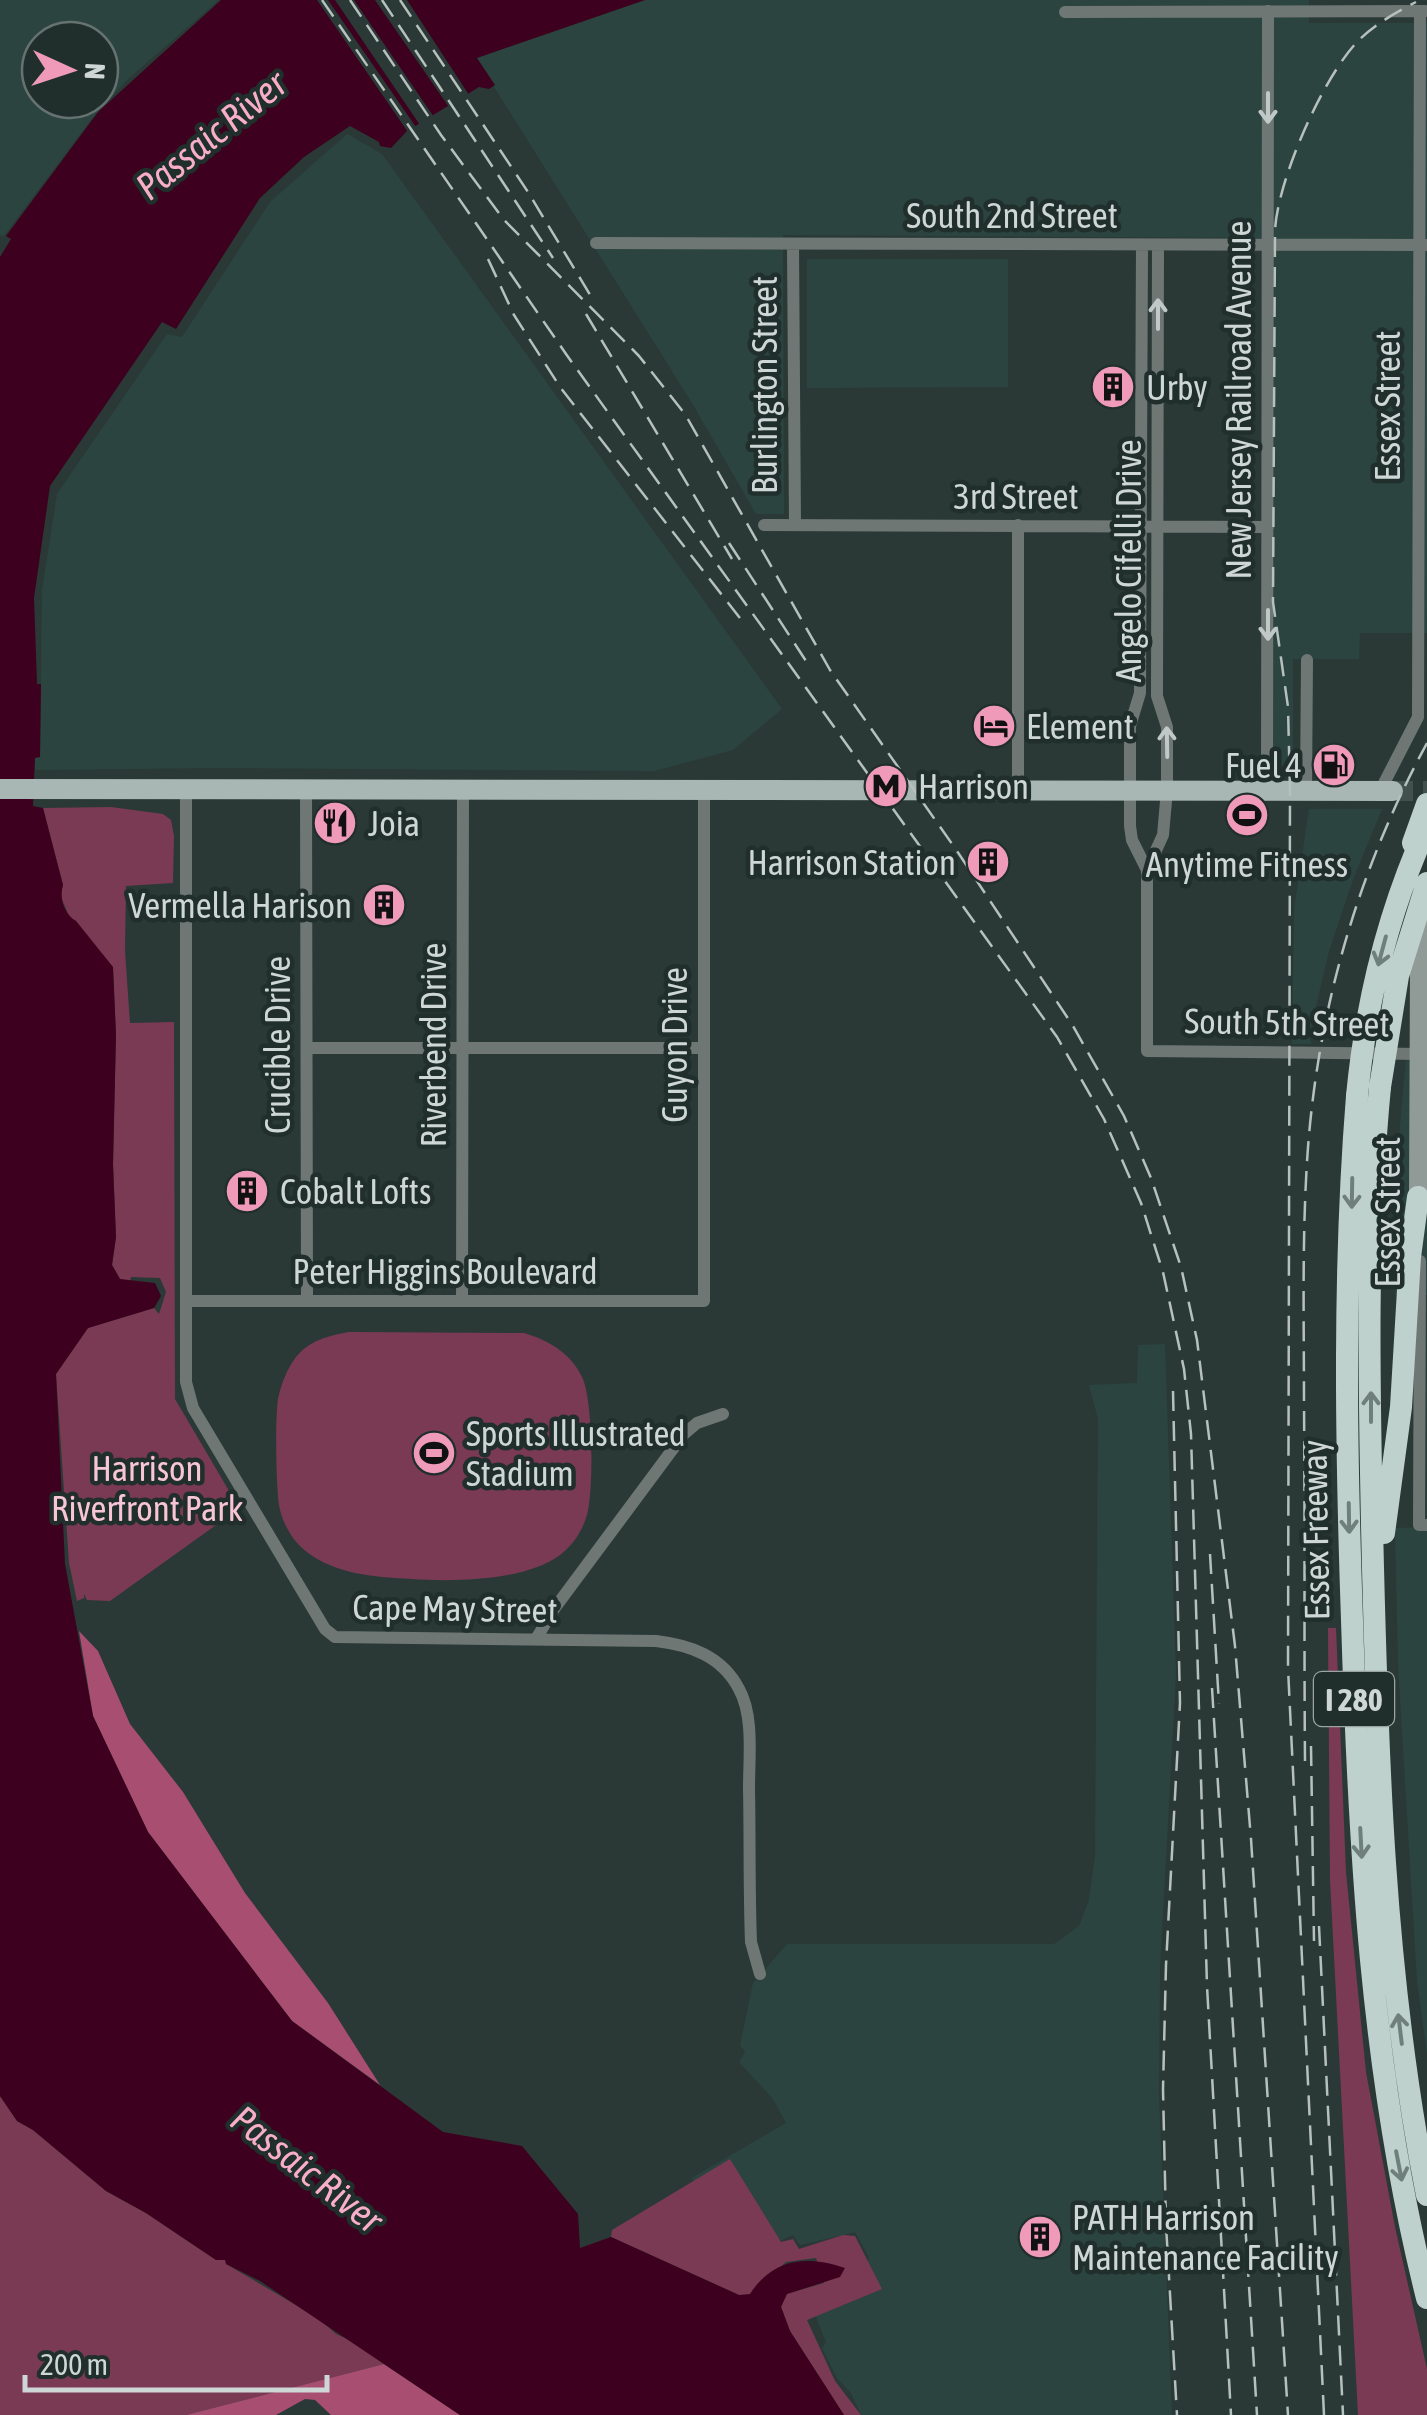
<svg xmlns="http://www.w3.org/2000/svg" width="1427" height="2415" font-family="'Asap Condensed',sans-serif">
	<rect width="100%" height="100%" fill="#2a3936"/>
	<path fill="#2c443f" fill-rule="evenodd" d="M0,0H219L128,79L90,121L3,237L0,235ZM40,40H100V100H40Z
		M645,0H1309V23H1427V633H1360L1359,659H1293V771H1271V238L783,235L784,514H756L692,403L476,58Z
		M347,134L382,154L782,709L733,750L654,771L217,768L35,770V757L40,756L42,590L57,494L167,334L182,337L270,202Z
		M807,259H1008V387L807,388Z
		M1309,809H1382L1354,877L1329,951L1309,1036L1312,1044H1292L1294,909Z
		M1406,1058H1427V1295H1395L1397,1160Z
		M1165,1344L1176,1674L1160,1970L1159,2095L1172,2415H861L851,2393L837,2378L822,2348L826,2342L814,2313L864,2275L869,2257L855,2232L800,2245L793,2235L741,2259L692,2178L786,2123L773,2099L739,2062L745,2052L740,2045L753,1983L787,1944H1054L1079,1926L1089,1900L1095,1856L1098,1419L1089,1385L1137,1383L1138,1345Z
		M1427,1527V2054L1417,1981L1398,1665L1395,1528Z"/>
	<path fill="#7b3a53" d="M111,807L163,814L171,820L174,836L173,883L126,886L125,951L130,1023L174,1022L175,1399L235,1501L230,1515L110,1601L87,1600L84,1594V1598L77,1601L69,1563L56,1374L88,1328L154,1308L159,1314L166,1292L160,1278L131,1277L130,1282L120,1279L112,1265L116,1237L113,1164L116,1035L113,968L76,921L70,918L60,895L63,885L43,808Z
		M349,1332L524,1333C548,1340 571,1353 582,1377C593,1400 593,1477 589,1504C587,1524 575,1544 560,1555C525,1581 454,1582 412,1579C373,1577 328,1574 299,1545C289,1535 281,1518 279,1505C276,1482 275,1420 278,1399C281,1384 287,1369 296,1357C310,1340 328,1336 349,1332Z
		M1328,1628H1336L1346,1872L1366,2072L1395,2227L1427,2369V2415H1358L1330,1880Z
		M0,2096L17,2121L33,2130L106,2191L146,2213L216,2260H226V2264L318,2318L336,2334L356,2343L384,2364L186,2415H0Z
		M730,2159L781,2242L793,2239L799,2249L843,2235L855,2236L882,2289L807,2320L835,2381L861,2415H844L790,2331L781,2307L786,2294L824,2283L816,2258L786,2262L750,2295H739L611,2237L612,2230Z"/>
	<path fill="#a74e71" d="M79,1631L98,1651L130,1724L183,1792L245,1893L328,2003L380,2085L292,2021L148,1832L93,1716Z
		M384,2364L460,2415H331L315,2400L305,2399L276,2415H186Z"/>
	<path fill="#3d001e" d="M221,0H645L477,58L495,85L489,89L479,87L407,131L391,148L380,146L379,142L350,126L304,157L260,198L176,329L162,322L50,486L34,598L37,684H41L40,757L35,758L33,806L43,808L63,885C59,898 64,914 76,921L113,967L116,1035L113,1164L116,1237L112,1265L120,1279L155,1283L161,1296L154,1308L88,1328L56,1374L65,1564L93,1716L148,1832L292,2021L443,2132L522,2146L578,2214L580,2248L611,2237L739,2295L750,2294C773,2258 807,2255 845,2268L840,2277L787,2294L781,2307L790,2331L844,2415H460L260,2281L226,2264L225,2260H216L146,2213L106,2191L33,2130L17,2121L0,2096V257L11,239L6,236L98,112Z"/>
	<path fill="#2a3936" d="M317,0H328L418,130L410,135Z
		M335,0H354L436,120L422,128Z
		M375,0H407L471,98L451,110Z"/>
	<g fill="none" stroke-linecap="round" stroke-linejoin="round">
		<path stroke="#43514e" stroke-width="20" stroke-dasharray="20 10" stroke-linecap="butt" d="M1393,791H1427"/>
		<path stroke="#6f7775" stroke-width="12" d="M1065,12L1425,11
			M596,243L1427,245
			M793,245L795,525
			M1142,245L1140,693L1130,726V826L1132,840L1147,870
			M1158,245L1157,696L1167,727V790L1163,835L1147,870V1051L1423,1054
			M764,525L1268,527
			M186,789V1382L193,1408L325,1629L335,1637L656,1641C690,1645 722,1656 739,1689C754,1716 749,1757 749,1788C750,1839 749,1891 751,1942L760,1974
			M306,789L307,1301
			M1018,789V525
			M1267,790L1268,11
			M1306,791L1307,660
			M1380,791L1418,717L1420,11
			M307,1048H704
			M1420,1261L1419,1525H1427
			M186,1301H704V790
			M462,1301L463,789
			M536,1639L554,1609L684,1434L697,1423L723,1414"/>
		<path stroke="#909b98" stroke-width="18" d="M1418,1197L1419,965L1423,922"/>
		<path stroke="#a8b7b4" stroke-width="20" d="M0,789L1393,791"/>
		<path stroke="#bed1cc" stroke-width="22" d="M1413,843L1427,804
			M1380,1087C1366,1232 1369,1380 1372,1525C1377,1749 1383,1974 1427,2195
			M1357,1096C1343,1269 1346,1446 1352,1620C1359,1848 1371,2076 1427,2298
			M1384,1533L1401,1407L1410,1257L1418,1197"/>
		<path stroke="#b6c0bd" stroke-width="2.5" stroke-dasharray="20 10" stroke-linecap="butt" d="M322,0L566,354L1057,1037L1104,1119L1141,1203L1163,1272L1184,1369L1191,1434L1207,1986L1231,2415
			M350,0L441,135L504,220L639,356L685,414L830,670L957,851L1073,1026L1124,1116L1151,1178L1181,1267L1197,1340L1235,1646L1251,1839L1288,2415
			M382,0L553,258
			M400,0L528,192L592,298
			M488,259L514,315L560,387L743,622
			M586,314L732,559
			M729,543L808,664
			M1173,1391L1180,1703L1166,1965L1163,2089L1166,2225L1177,2415
			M1210,1554L1219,1704
			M1212,1688L1257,2415
			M1311,1746L1314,1941
			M1305,1761C1304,1642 1305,1523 1304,1404C1304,1324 1302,1242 1307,1162C1316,1015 1357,872 1427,743
			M1319,1926L1343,2415
			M1324,2415L1288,1668L1290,791L1288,707L1273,602L1275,231C1277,181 1323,77 1358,41C1375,24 1395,13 1416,2"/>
		<path stroke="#bed1cc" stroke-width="22" d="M1380,1087L1398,976L1427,883
			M1357,1096C1366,1002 1388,912 1427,826"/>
	</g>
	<defs><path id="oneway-shaft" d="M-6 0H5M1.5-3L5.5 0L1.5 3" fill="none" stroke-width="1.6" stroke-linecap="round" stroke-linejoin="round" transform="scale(2.5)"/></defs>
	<g stroke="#c0c9c7">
		<use href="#oneway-shaft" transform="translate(1268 108) rotate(90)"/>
		<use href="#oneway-shaft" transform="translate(1158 314) rotate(-90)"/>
		<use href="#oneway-shaft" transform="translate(1268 625) rotate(90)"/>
		<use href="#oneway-shaft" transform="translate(1167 742) rotate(-91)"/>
	</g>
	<g stroke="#6f807c">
		<use href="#oneway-shaft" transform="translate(1382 951) rotate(105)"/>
		<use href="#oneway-shaft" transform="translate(1352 1193) rotate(91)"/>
		<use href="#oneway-shaft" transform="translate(1371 1407) rotate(-90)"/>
		<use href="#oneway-shaft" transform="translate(1349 1518) rotate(89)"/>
		<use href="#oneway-shaft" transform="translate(1361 1843) rotate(87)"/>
		<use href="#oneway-shaft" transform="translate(1400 2029) rotate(-97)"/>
		<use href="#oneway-shaft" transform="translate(1399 2166) rotate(79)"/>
	</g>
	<defs>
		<g id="building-disc" transform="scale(2.25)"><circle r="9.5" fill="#ef9ab8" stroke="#202f2c"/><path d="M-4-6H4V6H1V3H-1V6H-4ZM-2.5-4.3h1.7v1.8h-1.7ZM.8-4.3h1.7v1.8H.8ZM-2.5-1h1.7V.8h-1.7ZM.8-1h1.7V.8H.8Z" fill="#111"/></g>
		<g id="hotel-disc" transform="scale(2.25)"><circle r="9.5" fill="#ef9ab8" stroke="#202f2c"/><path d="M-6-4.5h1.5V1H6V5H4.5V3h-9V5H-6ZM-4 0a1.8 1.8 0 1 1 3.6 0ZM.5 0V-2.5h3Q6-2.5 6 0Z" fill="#111"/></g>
		<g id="fuel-disc" transform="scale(2.25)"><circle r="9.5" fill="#ef9ab8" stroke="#202f2c"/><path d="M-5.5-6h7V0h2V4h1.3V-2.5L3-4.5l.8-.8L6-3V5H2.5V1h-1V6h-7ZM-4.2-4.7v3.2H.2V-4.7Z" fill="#111"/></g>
		<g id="metro-disc" transform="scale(2.25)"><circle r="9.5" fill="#ef9ab8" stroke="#202f2c"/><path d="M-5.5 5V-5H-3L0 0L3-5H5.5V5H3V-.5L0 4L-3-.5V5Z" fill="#111"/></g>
		<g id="stadium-disc" transform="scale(2.25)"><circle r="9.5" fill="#ef9ab8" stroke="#202f2c"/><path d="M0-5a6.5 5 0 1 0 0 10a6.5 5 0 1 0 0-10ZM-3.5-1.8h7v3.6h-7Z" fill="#111"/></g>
		<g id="restaurant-disc" transform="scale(2.25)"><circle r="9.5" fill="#ef9ab8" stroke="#202f2c"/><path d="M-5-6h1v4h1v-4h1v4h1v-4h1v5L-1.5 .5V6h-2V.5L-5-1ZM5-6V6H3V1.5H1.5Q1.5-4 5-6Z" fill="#111"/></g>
	</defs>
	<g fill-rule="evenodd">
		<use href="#building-disc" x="1113" y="387"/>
		<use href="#hotel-disc" x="994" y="726"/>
		<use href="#fuel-disc" x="1334" y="765"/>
		<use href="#metro-disc" x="886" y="786"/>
		<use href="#stadium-disc" x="1247" y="815"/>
		<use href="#restaurant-disc" x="335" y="823"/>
		<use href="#building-disc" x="988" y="862"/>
		<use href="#building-disc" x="384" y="905"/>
		<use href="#building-disc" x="247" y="1191"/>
		<use href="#stadium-disc" x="434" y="1453"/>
		<use href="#building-disc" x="1040" y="2237"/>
	</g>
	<g text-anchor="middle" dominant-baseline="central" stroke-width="9" stroke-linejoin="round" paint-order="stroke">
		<rect fill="#202f2c" stroke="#9aa5a2" stroke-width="2.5" x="1314" y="1672" width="80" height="54" rx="8"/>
		<g font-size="32" font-weight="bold" fill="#ced7d5">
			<text x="1354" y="1699">I 280</text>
		</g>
		<g font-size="35" fill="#ced7d5" stroke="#202f2c">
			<text x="1012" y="215">South 2nd Street</text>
			<text transform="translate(764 385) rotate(-90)">Burlington Street</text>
			<text transform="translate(1238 400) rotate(-90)">New Jersey Railroad Avenue</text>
			<text transform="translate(1387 406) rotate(-90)">Essex Street</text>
			<text x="1016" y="496">3rd Street</text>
			<text transform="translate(1128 561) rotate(-90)">Angelo Cifelli Drive</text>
			<text transform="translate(1287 1022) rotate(1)">South 5th Street</text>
			<text transform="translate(277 1045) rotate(-90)">Crucible Drive</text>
			<text transform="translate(433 1045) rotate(-90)">Riverbend Drive</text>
			<text transform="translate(674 1045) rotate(-90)">Guyon Drive</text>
			<text transform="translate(1387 1212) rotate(-90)">Essex Street</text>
			<text x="445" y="1271">Peter Higgins Boulevard</text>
			<text transform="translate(1315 1530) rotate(-91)">Essex Freeway</text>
			<text transform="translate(455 1608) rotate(1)">Cape May Street</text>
		</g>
		<g font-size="35" fill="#ced7d5" stroke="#202f2c" text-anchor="start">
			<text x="1146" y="387">Urby</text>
			<text x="1026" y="726">Element</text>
			<text x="1302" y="765" text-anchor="end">Fuel 4</text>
			<text x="918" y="786">Harrison</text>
			<text x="368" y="823">Joia</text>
			<text x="956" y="862" text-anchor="end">Harrison Station</text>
			<text x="1247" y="864" text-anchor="middle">Anytime Fitness</text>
			<text x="352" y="905" text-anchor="end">Vermella Harison</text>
			<text x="280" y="1191">Cobalt Lofts</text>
			<text x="466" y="1433">Sports Illustrated<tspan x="466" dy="40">Stadium</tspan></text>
			<text x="1072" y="2217">PATH Harrison<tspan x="1072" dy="40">Maintenance Facility</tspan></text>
		</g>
		<g font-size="35" fill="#f8c5d5" stroke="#202f2c">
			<text x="147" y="1468">Harrison<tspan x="147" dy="40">Riverfront Park</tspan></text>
		</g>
		<g font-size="38" font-style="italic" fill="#f9aec7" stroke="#202f2c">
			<text transform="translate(211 135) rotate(-39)">Passaic River</text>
			<text transform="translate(307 2169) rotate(38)">Passaic River</text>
		</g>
	</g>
	<g transform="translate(70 70) rotate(93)"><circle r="48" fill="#202f2c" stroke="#667270" stroke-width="2.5"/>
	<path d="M0-8L18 38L0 25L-18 38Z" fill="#ef9ab8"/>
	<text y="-15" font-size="28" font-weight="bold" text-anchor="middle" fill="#ced7d5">N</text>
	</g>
	<path d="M25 2375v15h302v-15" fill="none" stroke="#ced7d5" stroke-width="5"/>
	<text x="40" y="2375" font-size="30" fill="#ced7d5" stroke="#202f2c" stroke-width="8" paint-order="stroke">200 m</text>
</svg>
